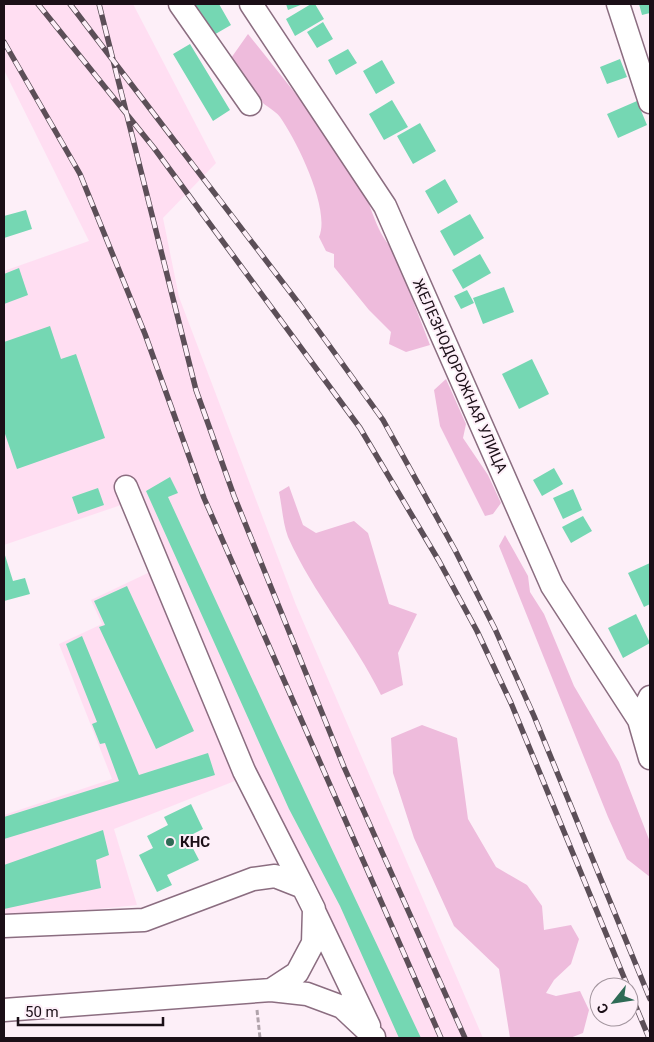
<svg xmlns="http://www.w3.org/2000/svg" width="654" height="1042" font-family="Roboto,sans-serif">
	<rect width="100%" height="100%" fill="#fdeff8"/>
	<path fill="#ffdef2" d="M4,4H133L216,163L163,218L179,297L296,605L483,1038H383L257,772L114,829L137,905L4,919V815L112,779L59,644L102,624L91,600L150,572L121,505L4,545V271L89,241L4,70Z"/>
	<path fill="#eebbdc" d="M248,34C285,81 324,127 357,178C371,200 374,231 393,249L430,345L406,352L389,344L391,332L369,310L334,267V254L326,251L319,237C331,210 297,141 280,117C275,110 266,107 260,100C249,88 239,74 229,61Z
		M446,379L466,424L463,438L488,475L501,503L493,514L485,516L440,426L434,390Z
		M289,486L303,525L316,533L354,521L368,533L389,604L417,614L398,653L403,685L381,695C354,640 313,593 288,537C283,524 282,506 279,492Z
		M505,535L528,576L530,592L544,614L574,686L619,762L650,842V877L627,859L608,817L499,546Z
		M422,725L457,738L468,819L496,867L527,885L542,906L544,930L571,925L579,939L571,964L554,980L546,993L556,996L580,991L589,1010L583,1033L570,1038H510L499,969L454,926L414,838L393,773L391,738Z"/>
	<path fill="#75d7b3" d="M194,4H219L231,25L212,36Z
		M286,4H303L288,10Z
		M311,4H315L324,19L295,36L286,19Z
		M639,4H650V13L642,15Z
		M323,22L333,39L317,48L307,32Z
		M190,44L230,110L213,121L173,54Z
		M348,49L357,63L336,75L328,60Z
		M620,59L627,77L607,84L600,67Z
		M382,60L395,83L376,94L363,71Z
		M392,100L408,127L384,140L369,114Z
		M637,101L647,125L618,138L607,114Z
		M420,123L436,151L413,164L397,136Z
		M445,179L458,202L438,214L425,191Z
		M26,210L32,229L4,238V216Z
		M470,214L484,238L454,256L440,231Z
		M480,254L491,273L463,289L452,270Z
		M19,268L28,295L4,304V274Z
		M504,287L514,312L483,324L473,298Z
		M467,290L474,303L461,309L454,296Z
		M50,326L61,359L76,354L105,438L17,469L4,431V342Z
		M532,359L549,394L519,409L502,374Z
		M554,468L563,484L542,496L533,480Z
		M170,477L178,493L168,497L278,735L421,1038H399L340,906L289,809L146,491Z
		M98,488L104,505L78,514L72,497Z
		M573,489L582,510L563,519L553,498Z
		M583,516L592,531L571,543L562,527Z
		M4,552L13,581L25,578L30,594L4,601Z
		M650,563V604L644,607L628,573Z
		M127,586L194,731L156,749L99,627L105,625L94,601Z
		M636,614L650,643L623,658L608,628Z
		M82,636L139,775L208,753L215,775L4,839V817L119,781L105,743L100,744L92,724L97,722L66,644Z
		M191,804L203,829L187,837L199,860L167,875L172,885L157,892L139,855L153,848L147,836L168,825L164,817Z
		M103,830L109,855L96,860L101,888L4,909V865Z"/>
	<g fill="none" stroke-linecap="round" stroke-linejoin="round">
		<g stroke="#8b6d80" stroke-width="25">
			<path id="minor" d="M180,4L250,104
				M251,4L385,206L552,586L639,720L650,758
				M618,4L650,102
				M126,487L244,771L303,887
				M639,720L650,697
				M315,913L369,1026
				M4,926L144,920L253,879L275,876L303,887L314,909L313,943L297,973L271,990
				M4,1010L271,990L307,994L342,1007L374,1037"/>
		</g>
		<path stroke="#b0a3ab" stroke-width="3" stroke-dasharray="5 2.5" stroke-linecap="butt" d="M257,1010L260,1038"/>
		<use href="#minor" stroke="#fff" stroke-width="22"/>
		<g stroke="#5c4f58" stroke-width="5.5">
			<path id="rail" d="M38,4L154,148L360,428L439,561L477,631L511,703L628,987
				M70,4L300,305L383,420L455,550L495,629L534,716L650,999
				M99,4L196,390L234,496L344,767L465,1038
				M4,42L80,174L145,334L204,498L441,1038
				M629,990L649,1038"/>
		</g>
		<use href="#rail" stroke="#fdeff8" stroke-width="4" stroke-dasharray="11" stroke-linecap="butt"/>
	</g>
	<circle fill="#2f6b56" stroke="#fdeff8" stroke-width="2" cx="170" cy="842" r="5"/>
	<g text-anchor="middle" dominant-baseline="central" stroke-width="4" stroke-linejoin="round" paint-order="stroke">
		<g font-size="15" fill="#1b0f17" stroke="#fdeff8">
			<text transform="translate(460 376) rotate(66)">ЖЕЛЕЗНОДОРОЖНАЯ УЛИЦА</text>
		</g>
		<g font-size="15" font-weight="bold" fill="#1b0f17" stroke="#fdeff8" text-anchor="start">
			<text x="180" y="842">КНС</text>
		</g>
	</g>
	<rect width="654" height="1042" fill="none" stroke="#1b0f17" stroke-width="10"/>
	<g transform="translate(614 1002) rotate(240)"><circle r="24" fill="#fdeff8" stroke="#a3959e"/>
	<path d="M0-4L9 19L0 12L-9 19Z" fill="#2f6b56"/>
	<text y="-8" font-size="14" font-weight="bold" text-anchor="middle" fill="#1b0f17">С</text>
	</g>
	<path d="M18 1017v8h145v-8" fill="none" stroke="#1b0f17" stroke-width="2.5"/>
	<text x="25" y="1017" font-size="15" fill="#1b0f17" stroke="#fdeff8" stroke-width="4" paint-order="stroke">50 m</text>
</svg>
